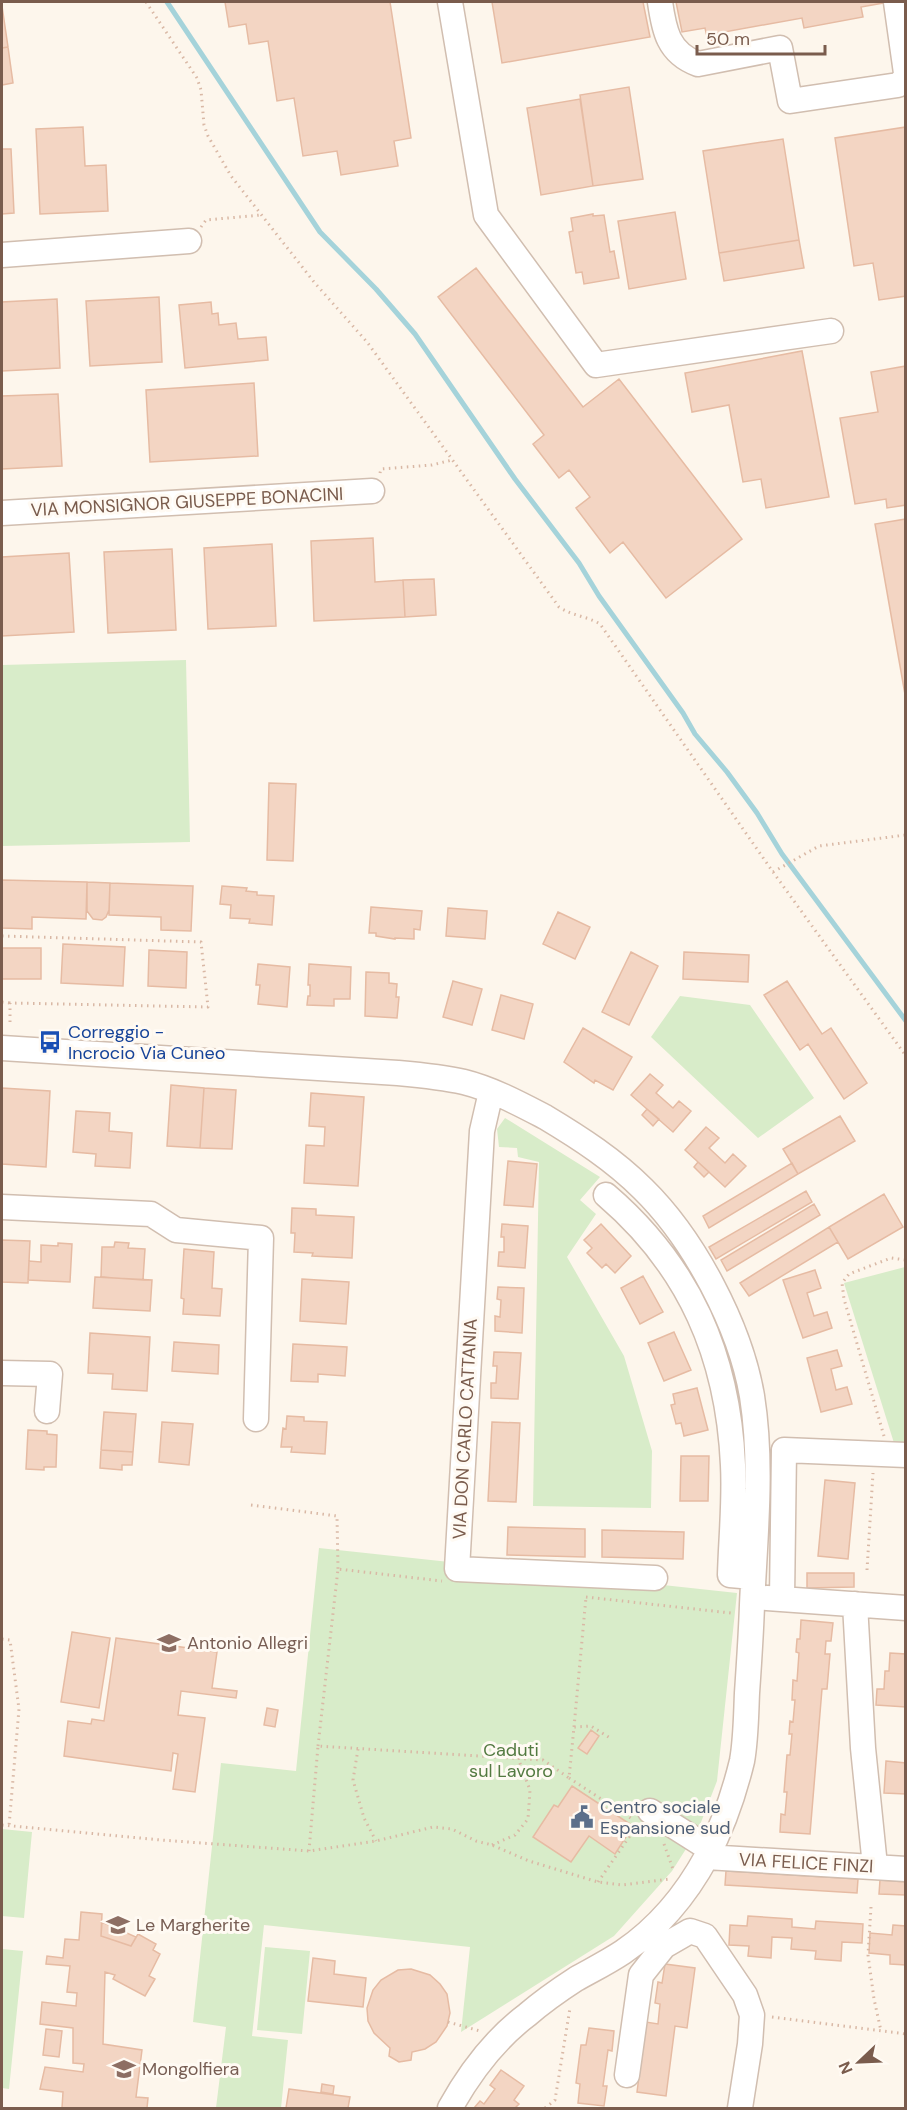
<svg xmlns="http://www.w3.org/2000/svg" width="907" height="2110" font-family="'DM Sans',sans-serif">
	<rect width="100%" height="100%" fill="#fdf6ec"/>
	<path fill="#d8ecc9" d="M186,660L190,842L2,846V665Z
		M680,996L750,1005L814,1098L758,1138L651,1037Z
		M505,1118L600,1177L580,1200L596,1214L567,1257L624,1356L652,1451L651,1508L533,1506L539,1162L518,1157L517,1148L499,1147L497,1129Z
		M905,1267V1444L894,1443L844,1283Z
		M319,1548L737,1593L717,1781L698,1830L672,1871L614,1936L461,2032L470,1947L264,1925L252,2036L288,2040L281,2108H216L226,2027L193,2022L221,1763L296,1771Z
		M2,1829L32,1832L24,1918L2,1916Z
		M265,1947L310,1951L302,2034L257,2030Z
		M2,1949L23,1951L9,2089L2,2088Z"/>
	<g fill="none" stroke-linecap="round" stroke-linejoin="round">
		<path stroke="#a5d3da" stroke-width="5" d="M167,2L320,232L376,289L415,334L515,479L579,563L599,596L683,713L695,734L727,772L757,813L782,854L906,1021"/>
	</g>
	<path fill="#f3d5c3" stroke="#e6bba3" stroke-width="1.5" d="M225,2H390L411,138L394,141L398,166L341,175L337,151L303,156L294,98L277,101L268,41L249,44L246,24L229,27Z
		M492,2H643L650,37L502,63Z
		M676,2H883V3L861,7L863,17L804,28L802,18L713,34L714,40L708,41L705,28L682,32Z
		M2,6L8,47L2,48Z
		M8,47L13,83L2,85V48Z
		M629,87L643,179L593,186L580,95Z
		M580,99L593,186L541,195L527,108Z
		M83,127L85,166L106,165L108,211L40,214L36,129Z
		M906,127V296L879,300L873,263L854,266L835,138Z
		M783,139L799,240L719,253L703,151Z
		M2,149H11L14,213L2,214Z
		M675,212L686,279L629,289L618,221Z
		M593,214V216L604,215L610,252L614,251L619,278L584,284L582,272L576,273L569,232L573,231L571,218Z
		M799,240L804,268L724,281L719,253Z
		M476,268L583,407L619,379L742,539L666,598L623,542L610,553L576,508L590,497L569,470L559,478L533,444L544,435L438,297Z
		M159,297L162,362L90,366L86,301Z
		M57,299L60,368L2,371V302Z
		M211,302L212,314L218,313L219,325L236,323L238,339L266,337L268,360L185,368L179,305Z
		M802,351L829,497L766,508L761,479L743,482L729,405L692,412L685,373Z
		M906,366V505L887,508L886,499L855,504L840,418L878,412L871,372Z
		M254,383L258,456L150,462L146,390Z
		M58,394L62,466L2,469V396Z
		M906,519V700L875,524Z
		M373,538L375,582L403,580L405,617L314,621L311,541Z
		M272,544L276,626L208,629L204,548Z
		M172,549L176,630L108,633L104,552Z
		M69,553L74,632L2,636V557Z
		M434,579L436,615L405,617L403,580Z
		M269,783L296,784L293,861L267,860Z
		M2,880L87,882L86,919L32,917V929L2,928Z
		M87,882L110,883L109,910L106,917L102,920L93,919L87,911Z
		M110,883L193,886L191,931L161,930V917L109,915Z
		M222,886L247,888L246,891L257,892V895L274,896L272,925L249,923L250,919L230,918L231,905L220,904Z
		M371,907L422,911L420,930L414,929V939L395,938V939L376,936V933H369Z
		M448,908L487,911L485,939L446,936Z
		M558,912L590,927L575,959L543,944Z
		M63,944L125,947L123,986L61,983Z
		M2,948H41V979H2Z
		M149,950L187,952L186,988L148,986Z
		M631,952L658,966L629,1025L602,1012Z
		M684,952L749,955L748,982L683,979Z
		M258,964L290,967L287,1007L258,1004L260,985H256Z
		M309,964L351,967L350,999H334V1006L307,1005L308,996H310V985H308Z
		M366,972L389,973V983L397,984L396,997H399L397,1018L365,1016Z
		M453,981L482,989L472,1025L443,1017Z
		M787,981L822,1034L831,1028L867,1083L844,1099L808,1044L800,1050L764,995Z
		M501,995L533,1004L524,1039L492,1030Z
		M583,1028L632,1057L613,1090L595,1080L594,1083L564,1062Z
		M650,1074L663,1085L656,1093L673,1108L679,1101L691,1111L673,1132L631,1095Z
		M171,1085L204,1088L200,1148L167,1146Z
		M2,1088L50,1091L46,1167L2,1164Z
		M204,1088L236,1090L232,1149L200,1148Z
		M311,1093L364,1097L358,1186L304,1183L306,1145L324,1146L325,1127L309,1126Z
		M647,1109L659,1119L653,1126L642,1115Z
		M76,1111L110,1113L109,1131L132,1133L130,1168L95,1166L96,1154L73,1152Z
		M840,1116L855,1141L798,1174L783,1149Z
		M706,1127L719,1138L709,1148L725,1163L733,1154L746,1166L725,1187L685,1150Z
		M508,1161L537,1164L533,1207L504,1205Z
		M698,1162L709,1172L704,1177L694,1167Z
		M792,1163L798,1174L709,1228L703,1216Z
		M806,1191L812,1202L716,1259L709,1247Z
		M884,1194L903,1227L848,1259L829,1227Z
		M814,1204L820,1215L727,1271L721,1260Z
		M292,1208L316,1209V1215L354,1217L352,1258L312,1256L313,1253L294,1252L295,1233H291Z
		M502,1224L528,1226L525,1268L498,1266L499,1252H504V1237H501Z
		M601,1224L631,1256L615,1273L606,1264L602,1268L587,1253L592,1248L584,1240Z
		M829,1227L838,1242L749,1296L740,1283Z
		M2,1240L30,1241L28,1283L2,1282Z
		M115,1242L129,1243L128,1248L145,1249L143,1280L101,1277L102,1247H114Z
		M58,1243L72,1244L70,1282L28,1280L29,1261L41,1262V1245L58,1246Z
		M184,1249L214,1252L212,1288L222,1289L220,1316L183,1314L184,1299L181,1298Z
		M815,1270L821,1288L807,1293L814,1316L827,1312L832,1328L803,1338L783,1280Z
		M643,1276L663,1312L640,1324L621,1288Z
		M95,1277L152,1280L150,1311L93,1308Z
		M302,1279L349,1282L346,1324L300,1321Z
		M498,1287L524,1288L522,1333L495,1331V1316L500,1317L501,1300L497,1299Z
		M674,1332L691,1370L664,1381L648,1343Z
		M90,1333L150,1337L147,1391L112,1389L113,1374L88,1373Z
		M174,1342L219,1345L218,1374L172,1371Z
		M293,1344L347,1347L345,1376L318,1374V1382L291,1381Z
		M837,1350L842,1366L831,1369L836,1390L847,1387L852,1404L821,1412L807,1358Z
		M494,1352L521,1353L518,1399L491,1398V1383H496L497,1366H493Z
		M697,1388L708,1430L684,1436L681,1423L676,1424L671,1405L675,1404L673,1394Z
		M104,1412L136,1414L133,1452L101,1450Z
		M287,1416L304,1417V1421L327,1422L325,1454L291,1452L292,1447H281L283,1428L286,1429Z
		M162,1422L193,1424L189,1465L159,1462Z
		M492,1422L520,1423L516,1502L488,1501Z
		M28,1430L47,1431V1434L57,1435L56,1467H44V1470L26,1469Z
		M101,1450L133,1452L132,1465H122V1470L100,1468Z
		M681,1456H709L708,1501H680Z
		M825,1480L855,1483L848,1559L818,1556Z
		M508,1527L585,1529V1557L507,1555Z
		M602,1530L684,1532L683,1559L602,1557Z
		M807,1573H854V1587L807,1588Z
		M801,1620L833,1623L831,1641H826L825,1654H830L827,1689H822L810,1834L780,1832L781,1814L785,1815L787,1792H784L787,1755H790L792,1734H789L790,1721L793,1722L795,1700H792L793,1680L797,1681L799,1653L796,1652L797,1639H800Z
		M72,1632L110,1638L99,1708L61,1702Z
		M116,1638L217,1652L212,1688L237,1691L236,1698L181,1691L178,1715L205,1718L195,1792L173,1789L178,1754L173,1753L171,1771L64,1756L68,1721L91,1724L92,1719L104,1721Z
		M890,1653L906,1654V1707L876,1705L877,1689H884L885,1671H889Z
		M267,1708L278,1710L275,1727L264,1725Z
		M591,1730L599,1736L587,1754L578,1748Z
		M886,1761L906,1763V1794L884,1793Z
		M572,1786L633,1826L615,1854L589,1836L571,1862L533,1837L554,1805L558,1807Z
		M726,1871L858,1879L857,1893L725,1885Z
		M880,1880L906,1882V1895L879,1894Z
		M81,1912L102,1914L101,1936L131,1946L138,1934L156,1944L153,1950L160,1954L149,1976L155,1979L145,1996L113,1979L115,1975L105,1972L103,2044L142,2050L136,2097L148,2098L147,2108H62L63,2092L40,2089L45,2067L83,2072L84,2064L73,2063V2028L40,2024L42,2002L76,2006L77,1993L67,1992L70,1966L46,1964L47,1956L63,1958L65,1939L79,1940Z
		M748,1916L792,1919V1927L815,1929L816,1921L863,1924L862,1943L842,1942L841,1961L815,1959L816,1951L791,1949L792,1938L772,1937L771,1958L748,1956L749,1946L729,1945L730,1925L747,1926Z
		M102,1922L136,1937L131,1946L101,1936Z
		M893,1925L906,1926V1965L890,1964V1955L869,1953L870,1933L892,1935Z
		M313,1958L335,1961L334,1974L366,1978L363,2007L308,2001Z
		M665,1964L695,1968L687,2028L675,2026L666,2096L637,2092L646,2022L658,2024L660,2004L655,2003L658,1982L662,1983Z
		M411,1969L430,1975L440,1984L447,1994L450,2013L447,2026L436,2042L425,2049L412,2052L411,2060L399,2062L389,2056L390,2048L374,2033L368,2021L367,2008L373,1990L381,1980L398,1970Z
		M589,2028L614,2031L612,2051L608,2050L603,2086H607L604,2106L578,2103L580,2084L576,2083L581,2045H586Z
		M46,2029L62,2031L59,2057L43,2055Z
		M501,2070L524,2086L514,2100L519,2104L515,2108H474L480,2101L484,2104L495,2089L490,2085Z
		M322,2084L334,2086L333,2094L321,2092Z
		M289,2089L350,2097L348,2108H286Z"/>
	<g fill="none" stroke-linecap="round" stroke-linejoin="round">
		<g stroke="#d1beb0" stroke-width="27">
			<path id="minor" d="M450,2L486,215L596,365L831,331
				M660,2C664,30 668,53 698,64L780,48L790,101L898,85L906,78
				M896,2L906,73
				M2,255L189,241
				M2,513L372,491
				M2,1048L398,1073C420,1075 442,1077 464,1082C492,1089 520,1104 545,1117C580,1138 614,1160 643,1189C694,1239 740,1326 752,1396C763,1466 755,1536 752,1605C751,1635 749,1664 747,1693C746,1715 746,1739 742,1761C734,1794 723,1826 707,1856C687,1893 658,1928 623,1952C608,1962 592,1970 576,1979C559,1990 542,2002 527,2015C495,2039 469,2074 450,2108
				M491,1092L482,1131L457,1569L655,1578
				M606,1195C690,1267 728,1356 733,1465C735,1501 731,1538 730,1575L753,1577
				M2,1207L151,1214L176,1230L261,1238L256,1419
				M2,1373L50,1374L47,1411
				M767,1598L906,1608
				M782,1599L784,1450L906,1455
				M855,1604L863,1748L875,1866
				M650,1811L710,1849
				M706,1857L906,1869
				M627,2075L641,1975L664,1946L690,1931L705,1936L745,1995L752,2015L750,2044L740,2108"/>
		</g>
		<path stroke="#d9b8a5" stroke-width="3" stroke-dasharray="1.5 4.5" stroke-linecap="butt" d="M146,2L197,78L201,90L204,125L208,136L231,176L314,282L367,342L559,607C572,616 587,616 600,624L773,872L906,1056
			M201,227L206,220L261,215
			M380,473L381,469L432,465L452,460
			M773,872L819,846L906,835
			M2,936L201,942L208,1007L10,1003V1024
			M2,1002L10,1003
			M884,1436L844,1299L842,1283L849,1274L891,1258L906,1260
			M251,1505L337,1516L338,1569
			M867,1570L873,1473
			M586,1597L731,1613
			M2,1639L10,1640L19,1709L9,1826
			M574,1727L586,1597
			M318,1746L338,1569L442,1581
			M358,1749L353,1780L364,1818L376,1841
			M569,1778L632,1819
			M2,1825L161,1840L309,1851L376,1841L433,1827L452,1829L476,1841L492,1845L529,1861L598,1882L622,1885L670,1879
			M664,1844L674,1872
			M492,1845L515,1835L528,1819L530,1790L518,1758
			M309,1851L318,1746L543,1760L569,1778L574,1727L591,1726L610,1738
			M598,1882L636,1827
			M871,1907L868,1955L874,1999L881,2031
			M772,2017L906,2034
			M448,2022L480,2031
			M545,2108L555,2100L570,2008"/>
		<use href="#minor" stroke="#fff" stroke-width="24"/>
	</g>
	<defs>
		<g id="bus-bare" transform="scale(1.8)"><path d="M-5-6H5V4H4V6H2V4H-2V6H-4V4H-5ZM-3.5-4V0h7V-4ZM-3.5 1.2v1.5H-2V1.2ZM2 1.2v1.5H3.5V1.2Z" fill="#1a4fb4" stroke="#fffaf3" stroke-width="2.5" paint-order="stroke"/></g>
		<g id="school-bare" transform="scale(1.8)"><path d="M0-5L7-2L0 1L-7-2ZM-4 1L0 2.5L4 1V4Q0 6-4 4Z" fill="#8d6e63" stroke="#fffaf3" stroke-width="2.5" paint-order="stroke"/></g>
		<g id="civic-bare" transform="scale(1.8)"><path d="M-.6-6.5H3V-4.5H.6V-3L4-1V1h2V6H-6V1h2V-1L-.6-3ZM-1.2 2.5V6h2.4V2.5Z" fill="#5c6f8a" stroke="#fffaf3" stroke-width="2.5" paint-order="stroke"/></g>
	</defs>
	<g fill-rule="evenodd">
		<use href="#bus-bare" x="50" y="1042"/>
		<use href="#school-bare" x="169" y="1643"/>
		<use href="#civic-bare" x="582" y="1817"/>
		<use href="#school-bare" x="118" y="1925"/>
		<use href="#school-bare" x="124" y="2069"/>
	</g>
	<g text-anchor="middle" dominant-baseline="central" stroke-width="6" stroke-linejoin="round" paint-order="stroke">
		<g font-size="18" fill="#7a5c4d" stroke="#fffaf3">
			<text transform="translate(187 502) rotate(-3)">VIA MONSIGNOR GIUSEPPE BONACINI</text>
			<text transform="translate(465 1429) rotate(-87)">VIA DON CARLO CATTANIA</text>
			<text transform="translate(806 1863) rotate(3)">VIA FELICE FINZI</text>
		</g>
		<g font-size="18" fill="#164399" stroke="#fffaf3" text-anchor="start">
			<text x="68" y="1032">Correggio -<tspan x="68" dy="21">Incrocio Via Cuneo</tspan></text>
		</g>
		<g font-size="18" fill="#785e54" stroke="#fffaf3" text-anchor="start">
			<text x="187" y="1643">Antonio Allegri</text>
			<text x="136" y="1925">Le Margherite</text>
			<text x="142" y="2069">Mongolfiera</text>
		</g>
		<g font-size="18" fill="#537a41" stroke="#fffaf3">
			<text x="511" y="1750">Caduti<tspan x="511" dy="21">sul Lavoro</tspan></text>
		</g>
		<g font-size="18" fill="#4e5e75" stroke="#fffaf3" text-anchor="start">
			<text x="600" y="1807">Centro sociale<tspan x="600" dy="21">Espansione sud</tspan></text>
		</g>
	</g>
	<rect width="907" height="2110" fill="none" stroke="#7a5c4d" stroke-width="6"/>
	<g transform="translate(859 2062) rotate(247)" stroke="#fffaf3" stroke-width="4.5" paint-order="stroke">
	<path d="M0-4.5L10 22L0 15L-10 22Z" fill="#7a5c4d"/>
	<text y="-9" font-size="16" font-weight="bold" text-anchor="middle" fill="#7a5c4d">N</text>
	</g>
	<path d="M697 45v9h128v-9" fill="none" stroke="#7a5c4d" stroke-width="3"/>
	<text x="706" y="45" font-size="18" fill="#7a5c4d" stroke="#fffaf3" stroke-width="4.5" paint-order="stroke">50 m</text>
</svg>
